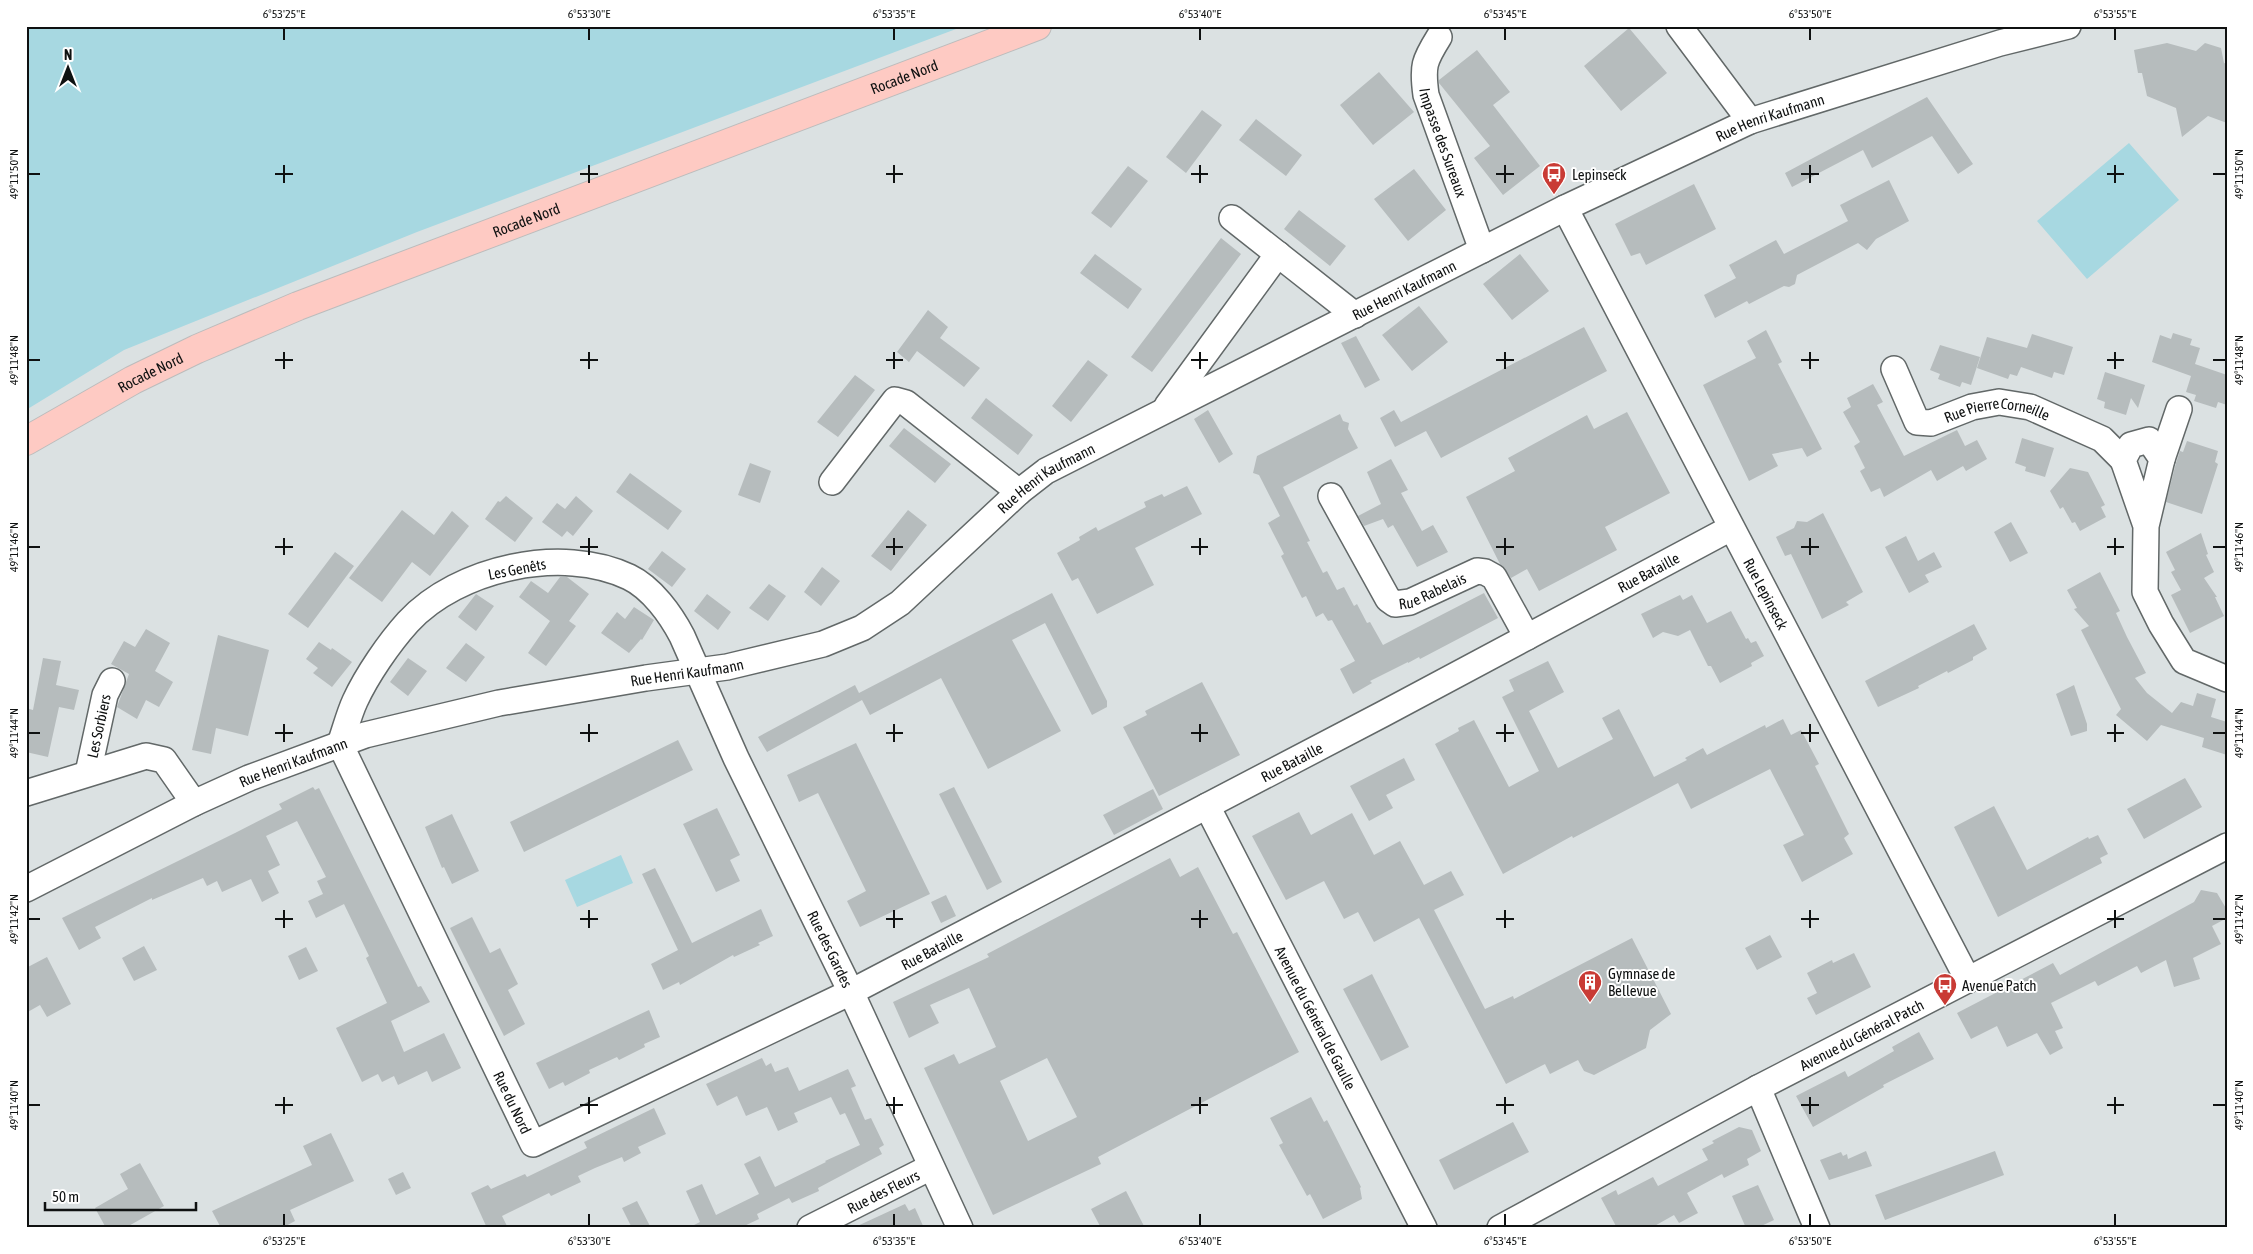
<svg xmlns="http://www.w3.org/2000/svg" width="2253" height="1254" font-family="'Asap Condensed',sans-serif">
	<rect width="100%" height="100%" fill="#dbe1e2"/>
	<path fill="#a7d8e1" d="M26,26H964L417,232L124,350L26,410Z
		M2129,143L2179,200L2087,279L2037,221Z
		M621,855L633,883L577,907L565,880Z"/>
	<path fill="#b6bcbd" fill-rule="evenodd" d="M1629,28L1667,73L1621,111L1584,66Z
		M2167,43L2196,51L2205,43L2221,48L2224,63L2227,64V123L2208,116L2182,137L2176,108L2147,96L2142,73H2138L2134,50Z
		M1477,50L1510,92L1493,105L1540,166L1503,195L1474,158L1490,146L1439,83V80Z
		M1379,72L1414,112L1373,145L1340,105Z
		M1927,97L1973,164L1958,174L1932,136L1872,168L1863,150L1792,187L1785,173Z
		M1202,110L1222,125L1186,173L1166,157Z
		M1256,119L1302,155L1286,176L1239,140Z
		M1128,166L1148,181L1111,228L1091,213Z
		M1414,169L1446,210L1408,241L1374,199Z
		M1889,180L1909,221L1876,239L1867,250L1858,243L1797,275L1795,284L1789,287L1784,286L1749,304L1747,301L1715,318L1704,295L1736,278L1729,265L1776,240L1784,254L1848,221L1840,205Z
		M1694,184L1716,229L1646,265L1640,253L1631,256L1615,224Z
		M1299,210L1346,246L1330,266L1284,229Z
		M1221,238L1241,254L1152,372L1131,357Z
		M1095,254L1142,289L1128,309L1080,273Z
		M1520,254L1549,291L1512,320L1483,284Z
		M1419,306L1448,342L1412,371L1382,335Z
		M928,310L948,327L940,338L980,368L964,387L917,351L909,362L897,352Z
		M1584,327L1607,371L1441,458L1426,431L1395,447L1380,418L1394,410L1401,422Z
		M1766,330L1782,362L1778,364L1822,449L1807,457L1802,448L1772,454L1778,466L1749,481L1703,385L1756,358L1747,341Z
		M2173,333L2192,339L2190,345L2200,348L2195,364L2227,375V405L2218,402L2216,408L2194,401L2196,395L2186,392L2191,376L2152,362L2160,335L2171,339Z
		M2032,334L2073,347L2064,375L2054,372L2052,378L2021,367L2017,376L2010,374L2008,379L1977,368L1987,337L2027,348Z
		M1356,336L1380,380L1365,388L1341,343Z
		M1940,345L1980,357L1971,385L1962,382L1960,387L1938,379L1940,374L1930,370Z
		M1088,360L1108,375L1071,422L1052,406Z
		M2105,372L2145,385L2138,408L2131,398L2126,415L2104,408L2105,402L2097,399Z
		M855,375L875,390L838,437L817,422Z
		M1873,384L1883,402L1877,405L1904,456L1957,430L1965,446L1977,440L1987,459L1966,471L1963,466L1937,481L1931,470L1884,497L1880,488L1871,492L1860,471L1865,468L1854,446L1860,442L1843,412L1851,407L1847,398Z
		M986,398L1033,435L1018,455L971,418Z
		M1208,410L1233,454L1219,463L1194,419Z
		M1627,412L1670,493L1605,527L1617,550L1539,591L1527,569L1511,578L1500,564L1466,497L1515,471L1508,458L1587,415L1594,429Z
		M1340,414L1343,421L1349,423L1348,429L1358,448L1283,487L1310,541L1307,542L1323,573L1327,571L1337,590L1344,587L1354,606L1357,604L1367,623L1370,622L1383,645L1484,593L1498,618L1420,659L1419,657L1408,663V662L1370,681L1372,683L1353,694L1340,669L1355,661L1332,620L1328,621L1323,613L1316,617L1306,596L1302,598L1281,556L1284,554L1268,523L1280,516L1259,475L1253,473L1257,456Z
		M904,428L951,464L935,483L889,446Z
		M2022,438L2054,448L2045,477L2025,471L2026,467L2015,463Z
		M2187,441L2218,451L2215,462L2218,464L2202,514L2166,502L2176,463L2180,451L2183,452Z
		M1391,459L1408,490L1401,493L1422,531L1433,525L1448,552L1417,567L1393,525L1388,528L1383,519L1364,526L1358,516L1381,504L1367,472Z
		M750,463L771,471L760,503L738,495Z
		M2070,468L2088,472L2105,505L2101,507L2106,517L2080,531L2075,522L2072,523L2063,507L2060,509L2050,491Z
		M630,473L682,511L668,530L616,492Z
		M1187,486L1202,514L1135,548L1154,585L1097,614L1078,578L1072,581L1057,553L1080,540L1079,537L1096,527L1098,531L1146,507L1144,502L1162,494L1164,497Z
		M506,496L533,518L515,542L485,519L498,501L500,502Z
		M576,496L593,511L573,536L567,531L562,537L542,522L557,503L565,509Z
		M402,510L434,535L452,511L469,526L430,576L412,562L382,602L349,578Z
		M908,510L927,525L891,571L871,556Z
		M1823,513L1863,592L1846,602L1849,605L1822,619L1791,554L1785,556L1776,537L1794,528L1797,521L1807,522Z
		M2011,522L2028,553L2010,562L1994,532Z
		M2201,533L2208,554L2206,555L2214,572L2204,578L2217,597H2215L2224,616L2190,633L2171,595L2181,590L2171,572L2175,570L2166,552Z
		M1906,536L1918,561L1934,552L1942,567L1925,575L1929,582L1909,593L1885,547Z
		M662,551L686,569L672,587L648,569Z
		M335,552L354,566L308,628L288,614Z
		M822,567L840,581L821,606L804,592Z
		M2100,572L2120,611L2116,613L2127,637L2146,673L2135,678L2147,693L2172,713L2181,702L2193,706L2197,693L2216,699L2211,717L2227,722V755L2202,747L2204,738L2161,725L2147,741L2116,715L2121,709L2081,630L2089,626L2074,609L2077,608L2067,590Z
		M560,577H567L589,594L569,621L576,626L546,666L528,653L550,621L519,597L531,581L548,593Z
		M769,584L786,596L768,621L749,608Z
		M1052,593L1107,701V707L1092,715L1045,623L1012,640L1061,731L988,769L941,678L870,715L862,700L767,752L758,737L855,685L859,693Z
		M476,594L494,606L476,631L458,617Z
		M707,594L731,612L718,630L694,611Z
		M1680,595L1683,600L1692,595L1707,623L1731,611L1746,639L1748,638L1751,643L1756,641L1764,656L1751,663L1752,666L1720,683L1711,666H1708L1690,630L1678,636L1663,632L1653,638L1641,614Z
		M634,607L654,620L642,640L641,639L629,653L601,633L617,612L625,619Z
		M1974,624L1987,649L1973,657V660L1948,673L1947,671L1918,686L1919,688L1878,707L1865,681Z
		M146,629L170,643L155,671L173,682L159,707L146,700L137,719L117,707L129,674L111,664L124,641L135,647Z
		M218,635L269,650L248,736L216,728L211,754L192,750Z
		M319,642L331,650L332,648L352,662L332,687L313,673L318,668L306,659Z
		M466,643L485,657L466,682L446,668Z
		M43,658L61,661L56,685L79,690L74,710L59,707L48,757L26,752V708L33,710Z
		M408,658L427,671L408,696L390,682Z
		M1548,661L1564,692L1529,711L1558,768L1613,739L1602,718L1619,709L1654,777L1687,760L1685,758L1703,748L1707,755L1765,725L1766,728L1783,719L1791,735L1801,730L1819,764L1815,766L1849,834L1844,838L1853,854L1802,882L1783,845L1804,835L1770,769L1691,809L1678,783L1573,838L1572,836L1503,874L1435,744L1459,731L1458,728L1474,720L1509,787L1539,771L1502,697L1514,691L1509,680Z
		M1202,682L1240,755L1159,796L1123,727L1147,715L1145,711Z
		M2074,685L2087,724V731L2071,736L2056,694Z
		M678,740L693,770L524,852L510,822Z
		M856,743L930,894L860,927L847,901L866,891L818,793L799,802L787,775Z
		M1404,758L1415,780L1386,795L1393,808L1369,821L1350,786Z
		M2185,778L2202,807L2144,839L2127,809Z
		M313,787L315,790L319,788L418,987L421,986L430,1002L391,1021L404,1052L444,1033L461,1068L432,1082L427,1071L398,1085L394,1076L382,1082L378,1074L362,1082L336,1028L387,1003L366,958L369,956L344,904L316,918L308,901L323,894L317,881L326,877L297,821L266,836L280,865L268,871L279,893L262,902L251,879L222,892L217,881L207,886L203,878L152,900V898L95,927L101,938L79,950L62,918L235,833L282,809L279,804Z
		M954,787L1002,882L987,890L939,794Z
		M1153,789L1163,809L1114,835L1103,815Z
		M1994,806L2027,870L2088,837L2089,839L2098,835L2108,854L2100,858L2102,863L1998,917L1954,827Z
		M717,808L740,855L730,860L740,881L716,892L683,824Z
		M1299,812L1311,835L1352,813L1374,855L1400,841L1424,885L1451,871L1464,895L1434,910L1485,1009L1513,996L1514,999L1632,938L1671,1014L1650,1030L1646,1048L1594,1075L1584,1071L1578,1060L1550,1074L1545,1064L1506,1084L1419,918L1374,942L1358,912L1344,919L1324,881L1286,900L1252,836Z
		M452,814L479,871L452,884L444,867L442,868L425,827Z
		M1170,858L1180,877L1198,867L1233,934L1237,932L1299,1052L1098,1157L1101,1164L993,1215L924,1068L954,1054L959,1064L996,1047L969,988L930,1005L939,1023L909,1038L893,1002L989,957L987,954ZM1047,1058L1077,1117L1028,1141L1000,1081Z
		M655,868L692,943L761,909L773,936L758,943L760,945L734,957L733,955L680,985L679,982L663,990L651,964L678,950L642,874Z
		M2201,890L2217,893L2227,910V918L2212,926L2221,944L2193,958L2200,979L2174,987L2166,960L2141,973L2137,966L2098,986L2095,981L2051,1003L2063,1028L2055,1031L2063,1048L2050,1055L2037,1033L2007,1047L1997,1026L1971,1039L1957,1013L2053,963L2060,975L2194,902Z
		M946,895L956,916L941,923L931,902Z
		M472,917L490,953L500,948L518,984L508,990L525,1024L504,1036L450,928Z
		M1770,935L1782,957L1757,970L1745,948Z
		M144,946L157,970L134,981L122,958Z
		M306,947L318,971L299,980L288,956Z
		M1854,953L1871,987L1816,1015L1807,998L1817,993L1807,973L1832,960L1833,963Z
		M47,957L71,1004L47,1017L40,1005L26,1013V968Z
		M1372,974L1409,1047L1381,1061L1343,989Z
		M649,1010L660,1037L644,1044L645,1047L619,1060L617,1057L589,1070L590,1073L565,1086L563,1082L549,1089L536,1063Z
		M1919,1032L1934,1059L1883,1085L1884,1087L1813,1127L1796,1096L1845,1071L1848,1077L1894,1051L1892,1047Z
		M762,1058L766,1066L771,1063L775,1072L788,1067L799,1091L848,1069L856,1086L851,1088L865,1120L871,1118L884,1145L879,1148L882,1154L818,1188L819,1191L792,1203L789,1198L757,1214L759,1219L740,1228H688L700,1222L686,1191L702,1184L716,1215L759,1194L744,1164L760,1156L775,1187L826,1162L825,1161L860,1145L845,1113L840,1115L831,1097L794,1113L798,1122L778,1131L767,1107L746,1116L737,1096L717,1106L706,1084Z
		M1311,1097L1324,1122L1327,1120L1361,1187L1360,1188L1362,1199L1323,1219L1310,1194L1307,1196L1279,1145L1283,1143L1270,1118Z
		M654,1108L666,1134L638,1147L641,1153L624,1162L622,1157L595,1168L578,1176L581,1182L551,1196L549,1193L502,1216L508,1228H487L471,1193L488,1185L491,1189L525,1174L527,1177L587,1148L584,1142Z
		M1513,1122L1529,1152L1454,1190L1439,1160Z
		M1739,1127L1752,1130L1761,1151L1747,1159L1749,1165L1724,1178L1722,1174L1687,1193L1698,1213L1679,1223L1674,1215L1651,1228H1617L1601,1198L1616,1190L1618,1195L1653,1177L1658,1186L1708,1160L1702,1149L1714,1143L1712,1141Z
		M331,1133L354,1181L290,1210L295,1221L282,1228H221L212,1211L312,1165L303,1146Z
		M1866,1151L1872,1166L1829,1180L1820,1160L1841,1152L1843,1156L1847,1154L1848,1159Z
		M1995,1151L2004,1175L1885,1220L1875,1195Z
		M140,1163L164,1206L125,1228H106L95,1208L128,1189L120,1174Z
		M403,1172L411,1188L396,1195L388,1179Z
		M1758,1185L1774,1220L1757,1228H1746L1732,1196Z
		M1126,1191L1145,1228H1101L1091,1209Z
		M637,1201L651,1228H632L622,1208Z
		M905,1204L909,1211L915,1208L924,1228H853Z"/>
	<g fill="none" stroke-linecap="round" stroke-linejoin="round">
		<g stroke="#626868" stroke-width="28">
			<g id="minor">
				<path d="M1679,26L1750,121"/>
				<path id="s1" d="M1439,37C1424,61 1422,66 1426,95L1482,250"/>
				<path id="s2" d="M1565,208L1968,980"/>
				<path d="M1232,218L1355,315"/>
				<path id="s3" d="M1894,369L1917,422L1931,423L1972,407L1999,402L2030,407L2102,439L2123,460"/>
				<path d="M1167,406L1278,254"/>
				<path d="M2162,459L2179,409"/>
				<path d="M832,482L895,400L906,403L1019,492"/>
				<path id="s4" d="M1331,496L1388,599L1395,604L1410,602L1477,571L1485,572L1494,577L1527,637"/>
				<path d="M2146,526L2123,460L2131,445L2149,440L2162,459L2146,526L2145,592L2161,624L2184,661L2227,679"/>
				<path id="s5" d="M88,773L105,695L112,681"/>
				<path d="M26,793L146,756L164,760L194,803"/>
				<path id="s6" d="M1207,806L1424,1228"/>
				<path id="s7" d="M26,889L194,803L249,778L365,735L499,703L646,678L727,667L823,644L862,628L900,603L1019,492L1046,471L1565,208L1750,121L2000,43L2068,26"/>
				<path d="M1758,1088L1817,1228"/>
				<path id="s8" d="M810,1228L931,1167"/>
				<path id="s9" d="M960,1228L851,992L736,758L682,636C671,615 652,588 629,577C562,545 458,568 408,622C389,643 367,675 355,701C349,714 345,730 340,744L533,1144L851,992L1383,714L1731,528"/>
				<path id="s10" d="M1500,1228L1758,1088L2227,846"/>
			</g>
		</g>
		<g stroke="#bcbcbc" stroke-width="30">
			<g id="major">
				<path id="s11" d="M26,441L133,380L197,349L298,306L1037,26"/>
			</g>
		</g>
		<use href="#minor" stroke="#fff" stroke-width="25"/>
		<use href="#major" stroke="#fecac3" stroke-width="28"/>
	</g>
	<path fill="none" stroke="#0f1111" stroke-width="2" d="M284,28V40M589,28V40M894,28V40M1200,28V40M1505,28V40M1810,28V40M2115,28V40M284,165V183M589,165V183M894,165V183M1200,165V183M1505,165V183M1810,165V183M2115,165V183M28,174H40M275,174H293M580,174H598M886,174H903M1191,174H1208M1496,174H1514M1801,174H1819M2107,174H2124M2213,174H2226M284,352V369M589,352V369M894,352V369M1200,352V369M1505,352V369M1810,352V369M2115,352V369M28,360H40M275,360H293M580,360H598M886,360H903M1191,360H1208M1496,360H1514M1801,360H1819M2107,360H2124M2213,360H2226M284,538V555M589,538V555M894,538V555M1200,538V555M1505,538V555M1810,538V555M2115,538V555M28,547H40M275,547H293M580,547H598M886,547H903M1191,547H1208M1496,547H1514M1801,547H1819M2107,547H2124M2213,547H2226M284,724V742M589,724V742M894,724V742M1200,724V742M1505,724V742M1810,724V742M2115,724V742M28,733H40M275,733H293M580,733H598M886,733H903M1191,733H1208M1496,733H1514M1801,733H1819M2107,733H2124M2213,733H2226M284,910V928M589,910V928M894,910V928M1200,910V928M1505,910V928M1810,910V928M2115,910V928M28,919H40M275,919H293M580,919H598M886,919H903M1191,919H1208M1496,919H1514M1801,919H1819M2107,919H2124M2213,919H2226M284,1097V1114M589,1097V1114M894,1097V1114M1200,1097V1114M1505,1097V1114M1810,1097V1114M2115,1097V1114M28,1105H40M275,1105H293M580,1105H598M886,1105H903M1191,1105H1208M1496,1105H1514M1801,1105H1819M2107,1105H2124M2213,1105H2226M284,1214V1226M589,1214V1226M894,1214V1226M1200,1214V1226M1505,1214V1226M1810,1214V1226M2115,1214V1226"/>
	<defs>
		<g id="bus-pin" transform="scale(1.25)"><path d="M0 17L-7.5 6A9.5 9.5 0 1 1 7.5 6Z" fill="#c93b35" stroke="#fff"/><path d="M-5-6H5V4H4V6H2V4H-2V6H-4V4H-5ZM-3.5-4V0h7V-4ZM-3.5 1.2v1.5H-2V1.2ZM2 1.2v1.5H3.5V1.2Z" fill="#fff"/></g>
		<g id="building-pin" transform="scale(1.25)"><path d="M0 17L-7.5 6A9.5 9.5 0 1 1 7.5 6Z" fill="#c93b35" stroke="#fff"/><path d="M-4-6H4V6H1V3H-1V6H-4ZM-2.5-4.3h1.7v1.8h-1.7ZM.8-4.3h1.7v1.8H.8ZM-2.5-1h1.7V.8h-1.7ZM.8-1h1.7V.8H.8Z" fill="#fff"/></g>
	</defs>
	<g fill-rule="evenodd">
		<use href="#bus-pin" x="1554" y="174"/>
		<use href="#building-pin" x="1590" y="982"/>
		<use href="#bus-pin" x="1945" y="985"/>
	</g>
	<g text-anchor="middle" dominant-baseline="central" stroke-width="4" stroke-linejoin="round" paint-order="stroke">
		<g font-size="15" fill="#0f1111" stroke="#fff">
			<text stroke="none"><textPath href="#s11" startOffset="952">Rocade Nord</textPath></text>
			<text stroke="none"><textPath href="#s7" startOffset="1931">Rue Henri Kaufmann</textPath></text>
			<text stroke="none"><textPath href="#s1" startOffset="112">Impasse des Sureaux</textPath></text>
			<text stroke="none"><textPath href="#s11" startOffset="548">Rocade Nord</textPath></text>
			<text stroke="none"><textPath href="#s7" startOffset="1526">Rue Henri Kaufmann</textPath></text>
			<text stroke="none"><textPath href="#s11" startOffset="142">Rocade Nord</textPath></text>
			<text stroke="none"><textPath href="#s3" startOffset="141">Rue Pierre Corneille</textPath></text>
			<text stroke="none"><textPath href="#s7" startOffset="1121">Rue Henri Kaufmann</textPath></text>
			<text transform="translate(517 569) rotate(-11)">Les Genêts</text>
			<text stroke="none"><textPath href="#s9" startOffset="2812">Rue Bataille</textPath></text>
			<text stroke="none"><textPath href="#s4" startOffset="166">Rue Rabelais</textPath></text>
			<text stroke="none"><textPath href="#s2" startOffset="435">Rue Lepinseck</textPath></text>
			<text stroke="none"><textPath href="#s7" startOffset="701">Rue Henri Kaufmann</textPath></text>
			<text stroke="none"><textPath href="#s5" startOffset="48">Les Sorbiers</textPath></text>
			<text stroke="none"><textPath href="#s7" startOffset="296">Rue Henri Kaufmann</textPath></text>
			<text stroke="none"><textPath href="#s9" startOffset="2408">Rue Bataille</textPath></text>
			<text transform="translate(830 949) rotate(64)">Rue des Gardes</text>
			<text stroke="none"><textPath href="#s9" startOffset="2002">Rue Bataille</textPath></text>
			<text stroke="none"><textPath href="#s6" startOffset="238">Avenue du Général de Gaulle</textPath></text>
			<text stroke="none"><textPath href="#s10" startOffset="410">Avenue du Général Patch</textPath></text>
			<text stroke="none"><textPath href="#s9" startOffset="1512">Rue du Nord</textPath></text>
			<text stroke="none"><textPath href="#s8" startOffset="82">Rue des Fleurs</textPath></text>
		</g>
		<g font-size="15" fill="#0f1111" stroke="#fff" text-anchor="start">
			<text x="1572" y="174">Lepinseck</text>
			<text x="1608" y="973">Gymnase de<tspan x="1608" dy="17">Bellevue</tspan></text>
			<text x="1962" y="985">Avenue Patch</text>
		</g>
	</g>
	<rect width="2253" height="1254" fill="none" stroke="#ffffff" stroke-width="55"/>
	<g transform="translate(68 68)" stroke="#ffffff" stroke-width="4" paint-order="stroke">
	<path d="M0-4L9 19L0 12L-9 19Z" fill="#0f1111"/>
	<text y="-8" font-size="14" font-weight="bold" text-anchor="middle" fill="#0f1111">N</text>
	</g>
	<path d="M45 1202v8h151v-8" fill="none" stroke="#0f1111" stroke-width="2.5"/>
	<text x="52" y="1202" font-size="15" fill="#0f1111" stroke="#ffffff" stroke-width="4" paint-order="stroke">50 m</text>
	<rect x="28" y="28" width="2198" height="1198" fill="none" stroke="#0f1111" stroke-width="2"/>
	<g font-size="12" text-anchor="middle" fill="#0f1111">
		<text x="284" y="18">6°53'25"E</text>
		<text x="589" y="18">6°53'30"E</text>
		<text x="894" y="18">6°53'35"E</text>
		<text x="1200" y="18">6°53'40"E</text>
		<text x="1505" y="18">6°53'45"E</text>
		<text x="1810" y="18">6°53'50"E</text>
		<text x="2115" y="18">6°53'55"E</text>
		<text transform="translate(14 174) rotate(-90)" y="4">49°11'50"N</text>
		<text transform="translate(2239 174) rotate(-90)" y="4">49°11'50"N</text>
		<text transform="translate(14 360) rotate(-90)" y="4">49°11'48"N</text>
		<text transform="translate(2239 360) rotate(-90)" y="4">49°11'48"N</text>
		<text transform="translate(14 547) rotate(-90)" y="4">49°11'46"N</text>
		<text transform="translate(2239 547) rotate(-90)" y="4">49°11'46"N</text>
		<text transform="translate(14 733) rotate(-90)" y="4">49°11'44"N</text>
		<text transform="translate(2239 733) rotate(-90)" y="4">49°11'44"N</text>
		<text transform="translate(14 919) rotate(-90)" y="4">49°11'42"N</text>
		<text transform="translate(2239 919) rotate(-90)" y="4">49°11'42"N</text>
		<text transform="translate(14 1105) rotate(-90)" y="4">49°11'40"N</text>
		<text transform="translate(2239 1105) rotate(-90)" y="4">49°11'40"N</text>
		<text x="284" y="1245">6°53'25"E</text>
		<text x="589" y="1245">6°53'30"E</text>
		<text x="894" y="1245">6°53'35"E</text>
		<text x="1200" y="1245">6°53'40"E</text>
		<text x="1505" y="1245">6°53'45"E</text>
		<text x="1810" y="1245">6°53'50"E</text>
		<text x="2115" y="1245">6°53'55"E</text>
	</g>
</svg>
